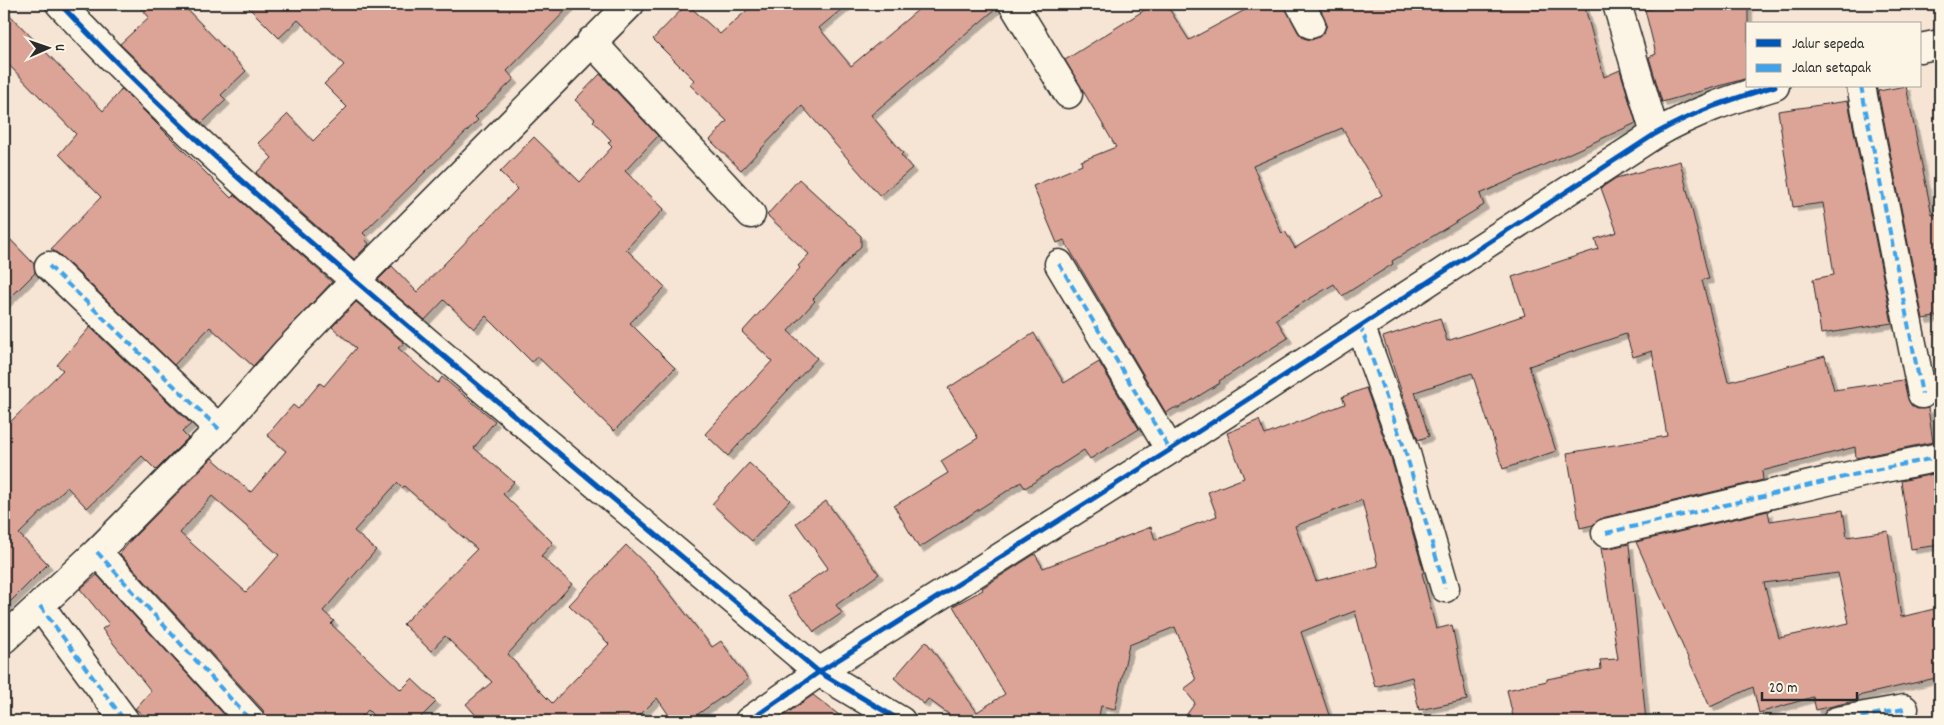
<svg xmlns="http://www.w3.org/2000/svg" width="1944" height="725" font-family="Dekko,sans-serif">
	<defs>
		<filter id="shadow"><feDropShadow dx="4.5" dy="4.5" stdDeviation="0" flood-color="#0004"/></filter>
	</defs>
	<rect width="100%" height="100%" fill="#f6e5d5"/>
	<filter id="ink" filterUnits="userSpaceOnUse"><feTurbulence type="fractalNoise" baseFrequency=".02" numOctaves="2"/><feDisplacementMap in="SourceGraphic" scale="10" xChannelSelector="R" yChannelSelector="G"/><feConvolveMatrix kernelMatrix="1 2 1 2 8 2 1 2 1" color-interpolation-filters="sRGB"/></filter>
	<g filter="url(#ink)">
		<path fill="#dca397" stroke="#2b2b2b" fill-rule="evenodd" filter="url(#shadow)" d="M137,4H182L246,71L221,95L226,100L202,123L120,44L149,17Z
			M245,4H572L507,71L514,79L475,117L478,120L363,233L367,237L365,239L369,244L354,259L256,173L272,158L258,143L288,114L313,141L347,107L324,84L344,65L298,20L279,38Z
			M687,4L720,34L754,4H848L819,28L851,66L925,4H997L998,7L871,115L903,153L901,155L912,168L880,196L802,106L741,170L710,140L727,121L690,85L694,80L653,39Z
			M1154,4H1166L1189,40L1256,4H1284L1298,32L1303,38L1311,40L1319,37L1324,32L1327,25L1318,4H1584L1604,77L1620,70L1636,123L1480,194L1484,205L1392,261L1393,264L1342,296L1334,284L1276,319L1288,338L1219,381L1220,383L1179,408H1174L1166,413L1064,240L1057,243L1033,186L1082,165L1081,161L1116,147L1065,60ZM1342,128L1382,195L1295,248L1285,231L1282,234L1253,166Z
			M1668,4H1748V78L1662,102L1649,57L1656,54L1645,10Z
			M4,9L103,111L122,89L231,198L234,195L332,282L253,366L210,327L174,365L60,255L51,249L101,197L59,154L76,134L4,60Z
			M600,74L658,136L625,171L664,209L626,249L665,287L630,323L675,368L614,431L537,356L532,362L486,316L474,329L444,300L425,320L378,280L392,266L417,292L517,189L500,172L534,137L580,182L612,147L608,143L611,140L593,121L595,119L575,100Z
			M1906,86L1932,215L1940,214V316L1923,319L1878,91Z
			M1848,101L1892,323L1821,334L1813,279L1834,275L1823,203L1793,207L1778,111Z
			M1680,161L1709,279L1702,280L1728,382L1825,356L1834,390L1903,380L1911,405L1917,409L1928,408L1933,442L1856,458L1855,447L1762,471L1763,480L1602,518L1593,525L1580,528L1567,453L1667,436L1652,351L1633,357L1626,334L1529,366L1556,451L1503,469L1472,373L1415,392L1429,436L1418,440L1383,337L1440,318L1447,341L1525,315L1512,277L1598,249L1595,239L1617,232L1601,188L1616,178Z
			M799,179L861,236V246L813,299L815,301L788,331L817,358L728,456L705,434L772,361L742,332L800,268L798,266L809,254L767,215Z
			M4,233L34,264L35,273L4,304Z
			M356,302L404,343L398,348L438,383L442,377L495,421L474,448L514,482L503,494L553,543L541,556L572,584L508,654L538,689L552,703L609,644L569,605L626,545L658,576L657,577L712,647L721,641L748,679L688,721H673L657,698L634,721H481L466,704L492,682L445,636L431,651L403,624L477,549L404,486L402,488L397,483L354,531L376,550L323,611L334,621L331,624L401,690L412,679L436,702L417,721H379L368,710L357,721H266L263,710L120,554L131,540L212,458L251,492L286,451L267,435L293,405L298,409L320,383L324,386L356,348L332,327ZM212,496L279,555L246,592L180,533Z
			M90,327L191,424L182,432L188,438L156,470L142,456L87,508L67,487L19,534L48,564L4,608V428L63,370L57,365Z
			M1034,333L1064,383L1099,362L1139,429L1090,459L1084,450L1025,488L1021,482L919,548L894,506L948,473L941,461L978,438L948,388Z
			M1366,388L1390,455L1424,572L1422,573L1436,629L1452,625L1467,700L1419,710L1412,677L1375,687L1355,611L1301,632L1331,721H1182L1195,703L1184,689L1196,680L1175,627L1129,645L1115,709L1101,706L1098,721H958L928,699L924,704L894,678L926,641L977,712L1005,694L953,606L983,590L982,588L1035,554L1043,568L1151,527L1155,540L1217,516L1208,492L1244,478L1227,433L1259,420L1265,435L1345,404L1342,397ZM1362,500L1378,566L1316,581L1295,526Z
			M749,463L790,500L752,541L712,504Z
			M1938,473L1940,488V545L1911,549L1901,481Z
			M826,501L879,574L836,605L842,613L814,632L788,596L828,568L796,523Z
			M1843,510L1847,537L1888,531L1901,617L1934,609L1940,636V677L1858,696V700L1816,710L1813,697L1759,713L1753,687L1710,707L1636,542L1768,511L1770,521ZM1838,573L1849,623L1779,638L1764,583Z
			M1629,544L1646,721H1514L1507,690L1547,681V679L1601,669L1600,660L1618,659L1601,548H1610Z
			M97,575L230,721H149L137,710L135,709L151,691L102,629L109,624L80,589Z
			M813,695L847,721H776Z"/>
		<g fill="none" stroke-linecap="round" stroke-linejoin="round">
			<g stroke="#2b2b2b" stroke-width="31">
				<path id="minor" d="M60,4C182,134 317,249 453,364C575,467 697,569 819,672L901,721
					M1013,4L1068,94
					M1300,4L1311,24
					M1617,4L1655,134
					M591,41L751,214
					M1920,48L1940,44
					M1861,86L1922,394
					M1059,264L1170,450
					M49,266L219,429
					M1360,325L1405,450L1445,588
					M1606,533L1870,471L1940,457
					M97,552L251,721
					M40,606L125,721
					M4,639L97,552L219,429L287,351L355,281L630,4
					M749,721L819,672L1170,450L1655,134C1695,111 1732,99 1775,86
					M1837,721L1904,709"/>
			</g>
			<use href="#minor" stroke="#fcf5e5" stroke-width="28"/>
			<path stroke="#3ea3eb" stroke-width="4" stroke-dasharray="8 4" stroke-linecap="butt" d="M1861,86L1922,394
				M1059,264L1170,450
				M49,266L219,429
				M1360,325L1405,450L1445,588
				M1606,533L1870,471L1940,457
				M97,552L251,721
				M40,606L125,721
				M1837,721L1904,709"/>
			<g stroke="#fcf5e5" stroke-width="8">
				<path id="cycleway" d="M60,4C182,134 317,249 453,364C575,467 697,569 819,672L901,721
					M749,721L819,672L1170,450L1655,134C1695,111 1732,99 1775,86"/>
			</g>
			<use href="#cycleway" stroke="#0057b8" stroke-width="5"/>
		</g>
	</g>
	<rect width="1944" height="725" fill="none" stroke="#fcf5e5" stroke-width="20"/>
	<rect x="10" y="10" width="1924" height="705" fill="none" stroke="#2b2b2b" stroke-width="2" filter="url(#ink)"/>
	<rect x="1746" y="22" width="175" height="65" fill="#fcf5e5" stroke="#a8a49b"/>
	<rect x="1756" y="39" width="25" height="8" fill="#0057b8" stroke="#a8a49b"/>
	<text x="1792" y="48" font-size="15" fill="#2b2b2b">Jalur sepeda</text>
	<rect x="1756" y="64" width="25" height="8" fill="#3ea3eb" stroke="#a8a49b"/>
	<text x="1792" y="72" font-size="15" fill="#2b2b2b">Jalan setapak</text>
	<g transform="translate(48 48) rotate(88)" stroke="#fcf5e5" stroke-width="4" paint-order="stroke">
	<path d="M0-4L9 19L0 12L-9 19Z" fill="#2b2b2b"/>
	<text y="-8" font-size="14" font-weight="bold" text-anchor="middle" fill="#2b2b2b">U</text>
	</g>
	<path d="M1762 692v8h95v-8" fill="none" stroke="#2b2b2b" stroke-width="2.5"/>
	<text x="1769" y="692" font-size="15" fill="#2b2b2b" stroke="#fcf5e5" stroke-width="4" paint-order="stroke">20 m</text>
</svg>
